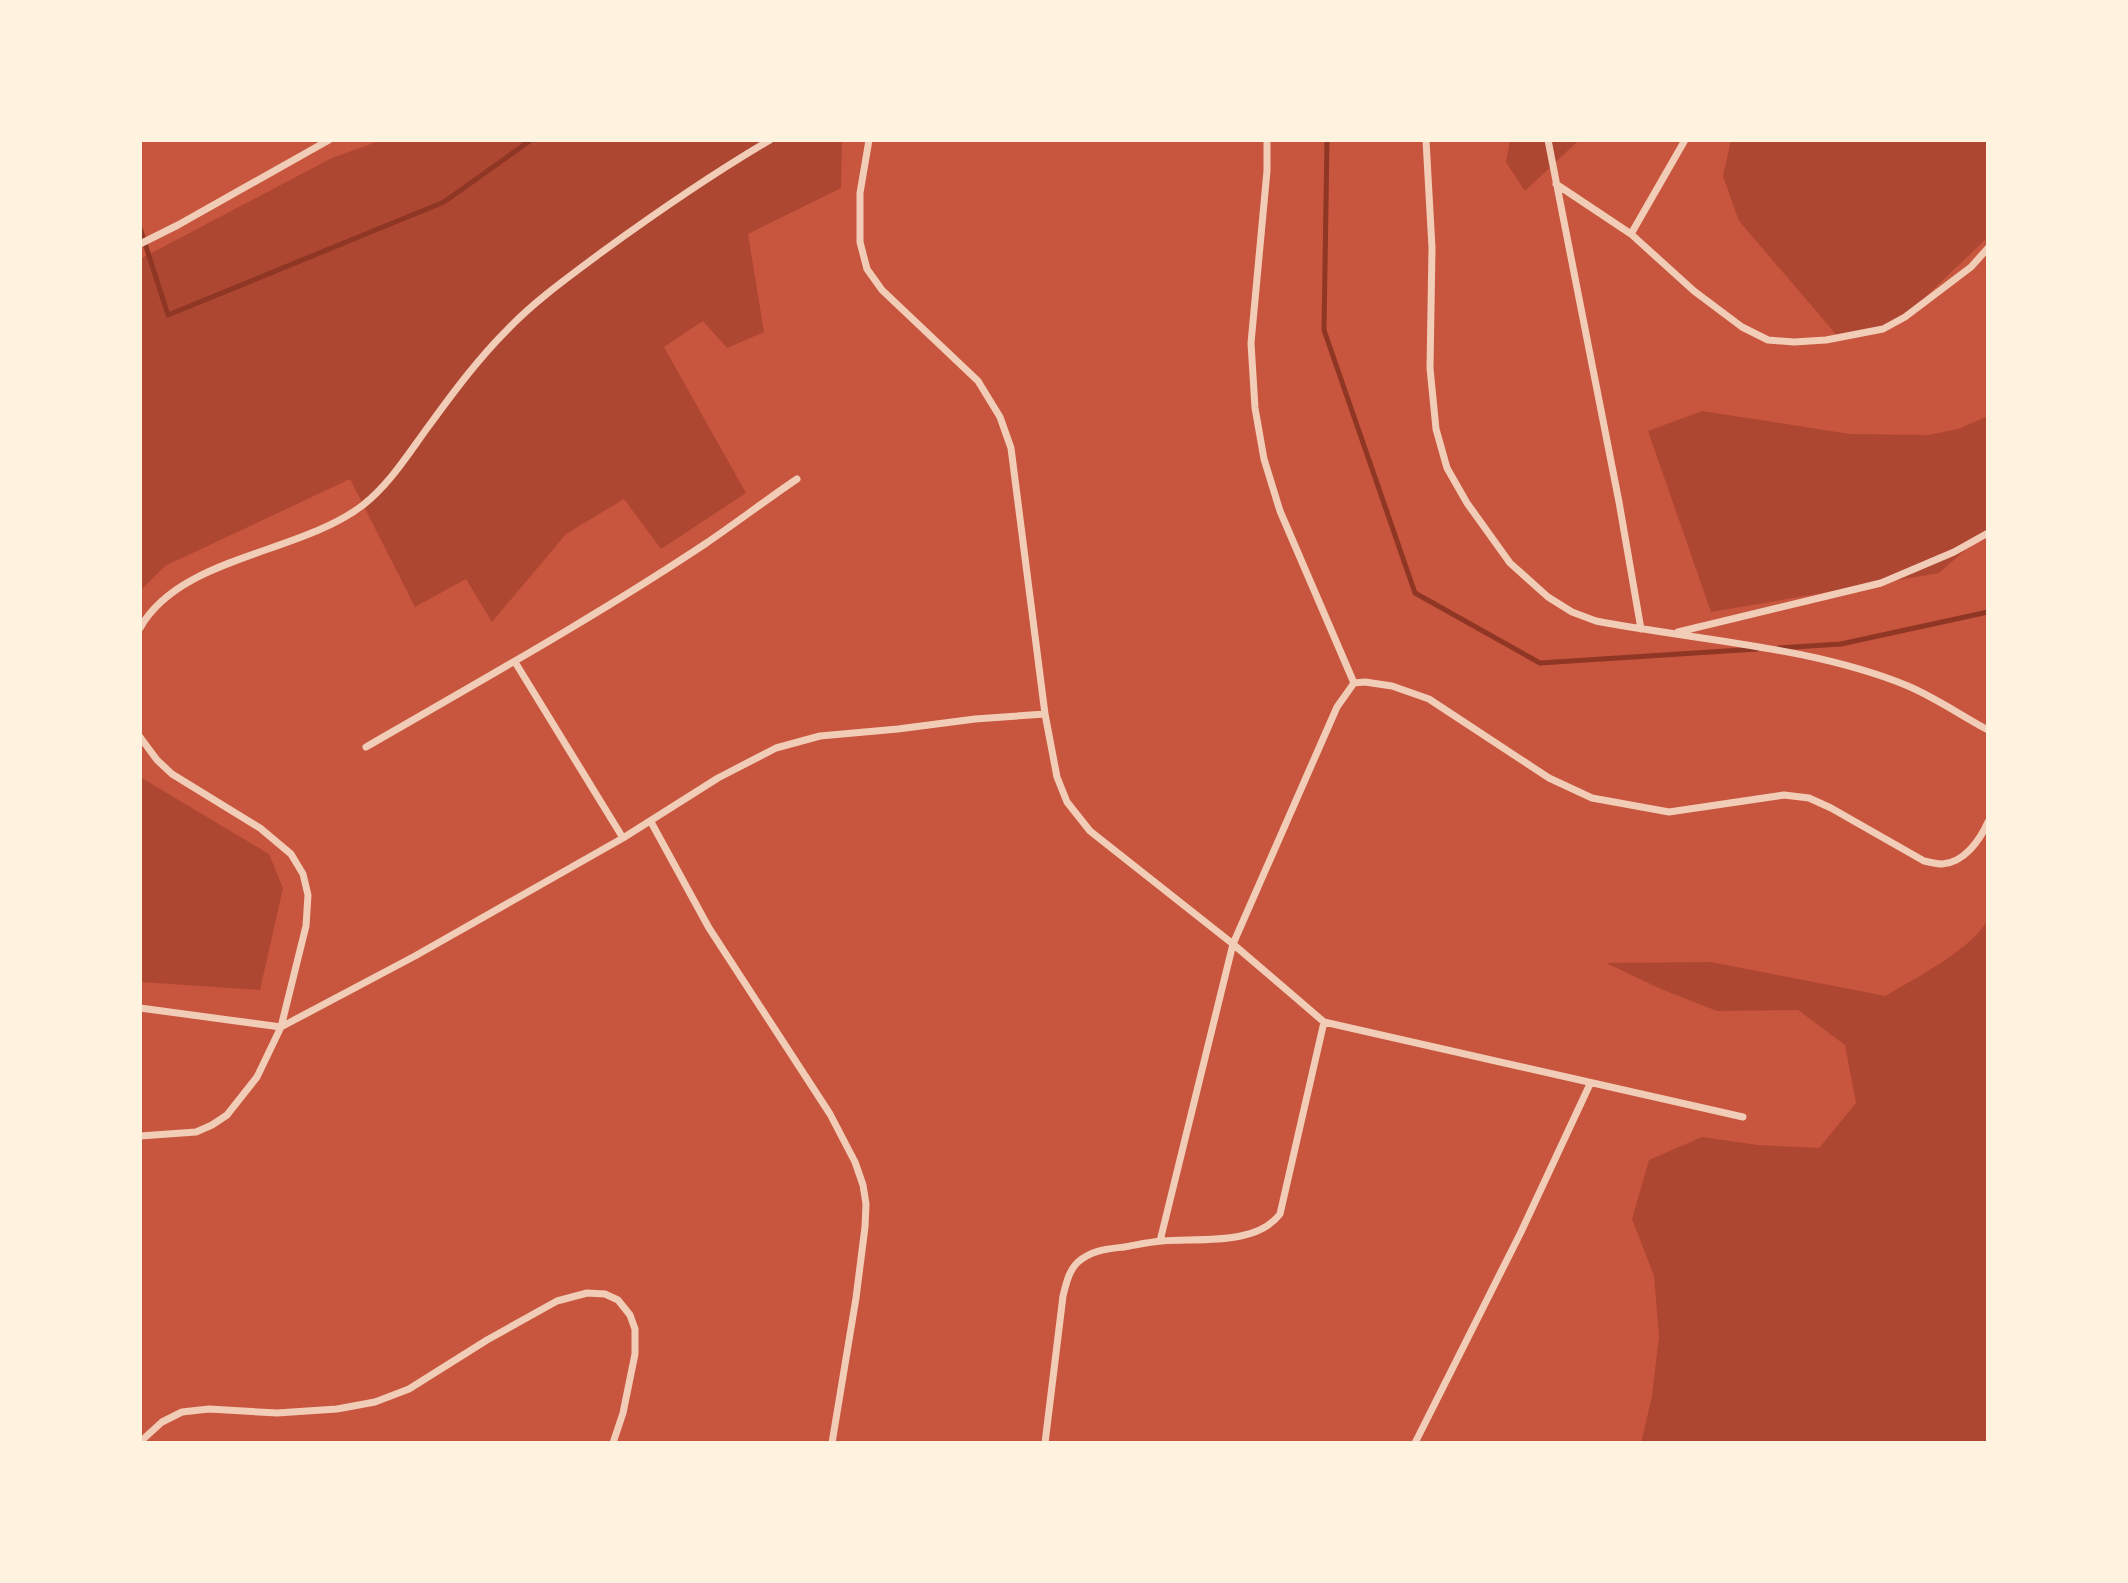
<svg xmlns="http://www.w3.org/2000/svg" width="2128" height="1583" font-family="Helvetica,sans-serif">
	<rect width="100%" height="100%" fill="#c8553d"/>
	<path fill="#ae4732" d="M382,140H842L841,188L748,234L764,332L727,348L703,321L664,347L746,493L661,549L624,499L566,534L492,622L466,579L415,607L350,479L165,566L140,591V259L332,158Z
		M1510,140H1579L1525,191L1506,162Z
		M1731,140H1988V237L1916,306L1875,333L1840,339L1739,221L1723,176Z
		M1702,411L1850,434L1929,435L1958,429L1988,416V530L1939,573L1711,612L1648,431Z
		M140,777L269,854L283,888L260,990L140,982Z
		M1988,919V1443H1641L1652,1396L1659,1336L1654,1276L1632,1219L1649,1160L1702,1137L1758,1145L1819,1148L1856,1103L1845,1045L1798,1010L1717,1011L1661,989L1606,963L1711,962L1885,996C1914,979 1973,949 1988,919Z"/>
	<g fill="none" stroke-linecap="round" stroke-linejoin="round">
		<path stroke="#8f3625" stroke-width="5" d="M1327,140L1324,330L1415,593L1540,663L1757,649
			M140,228L168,315L444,202L531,140
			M1778,648L1841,644L1988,612"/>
		<path stroke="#f1ccb7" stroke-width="7" d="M869,140L860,193V242L867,269L882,290L978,381L1000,417L1011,448L1045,714L1057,777L1067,802L1090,831L1233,944L1324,1022L1743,1117
			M1267,140V171L1251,343L1255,408L1264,459L1280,511L1354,683L1365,682L1392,686L1429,699L1549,778L1592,798L1669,812L1784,795L1809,798L1831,808L1924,861C1929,862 1937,864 1942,864C1964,863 1980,840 1988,822
			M1426,140L1432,248L1430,368L1436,429L1447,468L1467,503L1510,563L1548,597L1572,612L1596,621C1696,640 1814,647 1908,686C1936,698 1962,716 1988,730
			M1548,140L1619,502L1641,629
			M1556,184L1631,234L1694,291L1742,327L1768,340L1794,342L1826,340L1883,329L1905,317L1971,267L1988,248
			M1631,234L1685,140
			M140,244L178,225L329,140
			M140,628C180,556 300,554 363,505C391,483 410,451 431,423C455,390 479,358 508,329C536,300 570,276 602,252C657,212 712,174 770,140
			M1678,632L1881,583L1954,552L1988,533
			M515,662L623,838
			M140,737L157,760L172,774L260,828L291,854L303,874L308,895L306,926L281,1027L257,1077L227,1115L212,1125L196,1132L140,1136
			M366,747C480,681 595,617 705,544C736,523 766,500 797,479
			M651,822L709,928L830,1114L855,1162L863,1185L866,1204L865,1227L856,1298L832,1443
			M140,1008L281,1027L415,956L623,838L718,778L776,748L820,736L898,729L975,719L1045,714
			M1160,1241L1233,944L1337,707L1354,683
			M140,1442L162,1422L182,1412L209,1409L277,1413L337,1409L375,1402L409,1389L487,1340L557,1301L587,1293L605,1294L618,1300L630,1315L635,1329V1354L623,1413L613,1443
			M1045,1443L1063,1296C1066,1284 1069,1270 1078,1262C1092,1250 1107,1249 1124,1247C1136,1245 1149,1242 1162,1241C1198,1238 1256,1246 1280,1214L1324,1022
			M1415,1443L1521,1232L1590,1084"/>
	</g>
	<rect width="2128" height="1583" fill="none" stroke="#fff3e0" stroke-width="284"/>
</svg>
